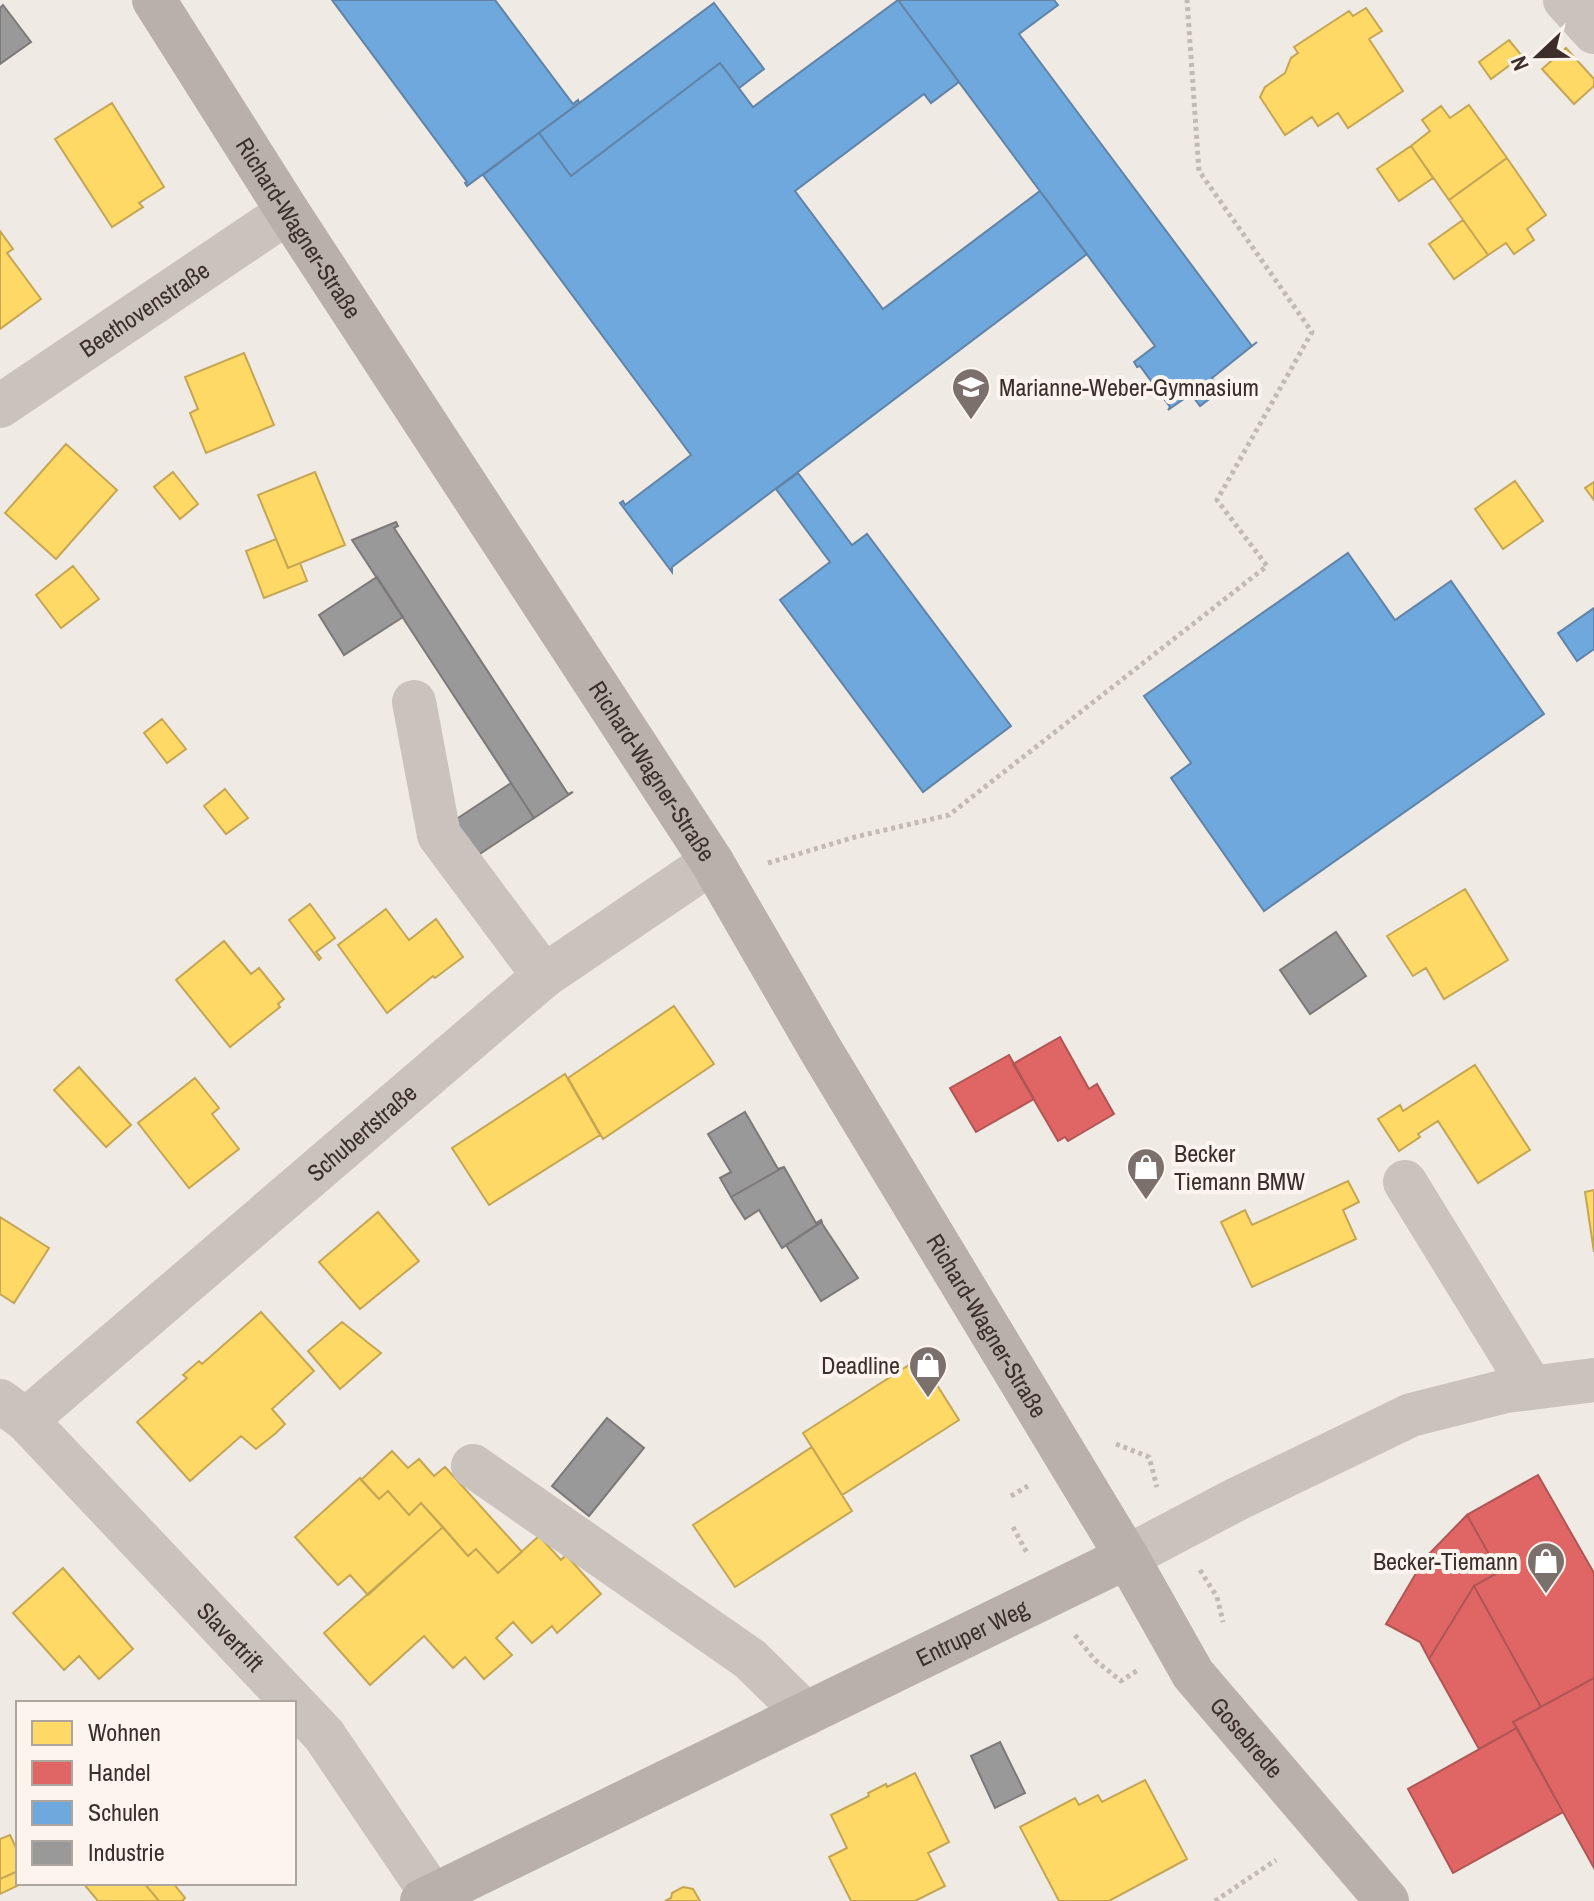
<svg xmlns="http://www.w3.org/2000/svg" width="1594" height="1901" font-family="'Archivo Narrow',sans-serif">
	<rect width="100%" height="100%" fill="#f0eae5"/>
	<path fill="#ffd966" stroke="#c4a654" stroke-width="2" d="M1366,8L1382,31L1369,39L1403,91L1348,128L1338,113L1318,126L1312,117L1285,135L1260,97L1265,87L1285,73L1291,58L1298,53L1294,47L1349,11L1353,16Z
		M1509,40L1522,56L1491,79L1479,62Z
		M1566,48L1594,79V86L1574,104L1542,69Z
		M112,103L164,187L139,203L143,207L112,227L55,139Z
		M1469,105L1507,158L1449,200L1411,146L1430,131L1422,120L1441,106L1450,118Z
		M1411,146L1433,178L1399,201L1377,169Z
		M1507,158L1546,215L1527,229L1534,240L1514,254L1506,243L1488,255L1449,200Z
		M1463,220L1488,255L1454,279L1429,244Z
		M0,231L13,249L7,253L41,299L0,329Z
		M244,353L274,425L206,453L190,413L198,409L185,377Z
		M66,444L117,490L56,559L5,513Z
		M173,472L198,504L180,519L154,487Z
		M315,472L345,545L288,568L258,495Z
		M1515,481L1543,521L1503,549L1475,509Z
		M1594,482V500L1585,488Z
		M276,539L288,568L300,563L307,581L264,598L246,551Z
		M73,566L99,599L61,628L36,595Z
		M162,719L186,749L167,763L144,733Z
		M225,789L248,818L226,834L204,806Z
		M1465,889L1508,960L1444,999L1426,968L1413,976L1387,936Z
		M310,904L335,938L316,952L321,958L319,960L289,920Z
		M386,909L409,940L436,919L463,957L435,978L433,976L387,1013L338,945Z
		M224,941L251,974L259,968L284,999L278,1004L280,1007L230,1047L176,980Z
		M674,1006L714,1064L603,1139L568,1078Z
		M1475,1065L1530,1150L1478,1183L1438,1121L1418,1134L1420,1137L1399,1151L1378,1119L1400,1105L1403,1111Z
		M79,1067L131,1125L106,1147L54,1090Z
		M565,1074L600,1135L489,1205L452,1148Z
		M195,1078L219,1108L212,1114L239,1149L189,1188L138,1123Z
		M1348,1181L1359,1202L1343,1210L1356,1239L1252,1287L1221,1222L1245,1210L1252,1225Z
		M1594,1190V1252L1585,1192Z
		M378,1212L419,1261L360,1309L319,1262Z
		M0,1217L49,1248L14,1303L0,1294Z
		M261,1312L314,1371L272,1409L285,1424L276,1433L256,1449L241,1436L190,1481L137,1422L187,1378L183,1375L199,1361L202,1364Z
		M342,1322L381,1353L340,1389L308,1351Z
		M920,1358L959,1420L842,1495L803,1433Z
		M812,1447L852,1511L735,1587L693,1525Z
		M392,1451L408,1468L419,1459L434,1476L445,1467L522,1552L498,1573L476,1549L468,1556L421,1503L409,1515L388,1491L379,1499L361,1480Z
		M360,1478L379,1499L388,1491L409,1515L421,1503L443,1527L368,1595L350,1575L338,1585L295,1537Z
		M443,1527L468,1556L476,1549L498,1573L539,1536L561,1560L566,1555L601,1594L557,1633L552,1626L532,1643L513,1622L496,1638L512,1655L484,1679L465,1657L453,1668L424,1636L370,1685L324,1633Z
		M63,1568L133,1649L99,1679L79,1656L64,1670L13,1613Z
		M915,1773L949,1842L928,1853L945,1886L915,1901H851L829,1857L847,1848L831,1815L869,1796L868,1793L886,1784L887,1787Z
		M1145,1780L1187,1859L1109,1901H1059L1020,1827L1075,1798L1079,1805L1098,1795L1102,1802Z
		M10,1835L18,1852V1871L0,1879V1839Z
		M18,1871V1883H23L0,1894V1879Z
		M83,1883H144L159,1901H98Z
		M144,1883H173L185,1898L182,1901H159Z
		M683,1887L693,1889L700,1901H665L671,1898L672,1893Z"/>
	<path fill="#e06666" stroke="#af5554" stroke-width="2" d="M1060,1037L1089,1089L1097,1084L1114,1114L1068,1141L1065,1137L1058,1141L1013,1064Z
		M1009,1055L1034,1099L976,1132L950,1088Z
		M1538,1475L1594,1573V1678L1541,1707L1474,1586L1499,1572L1467,1515Z
		M1467,1515L1499,1572L1474,1586L1429,1659L1420,1642L1386,1624L1425,1558Z
		M1474,1586L1541,1707L1513,1722L1517,1728L1479,1749L1429,1659Z
		M1594,1678V1868L1513,1722Z
		M1517,1728L1563,1812L1453,1873L1408,1789Z"/>
	<path fill="#6fa8dc" stroke="#6083a7" stroke-width="2" d="M332,0H495L573,104L578,100L579,103L467,186L465,183L467,182Z
		M898,0L959,82L931,103L924,94L795,191L883,309L1040,191L1087,254L672,567V572L620,503L623,501L625,505L691,455L483,175L539,133L571,176L720,63L753,107Z
		M898,0H1054L1058,5L1019,34L1252,346L1257,342L1212,378L1221,390L1200,406L1191,394L1168,410L1170,407L1140,366L1137,367L1134,362L1155,346Z
		M714,3L764,69L739,88L720,63L571,176L539,133Z
		M798,473L852,545L867,534L1011,726L923,792L780,600L830,562L776,489Z
		M1348,553L1395,620L1451,581L1544,714L1264,911L1171,778L1191,763L1144,696Z
		M1594,608V649L1577,661L1558,633Z"/>
	<path fill="#999" stroke="#7d7978" stroke-width="2" d="M3,5L31,42L0,64V8Z
		M396,522L398,526L394,528L568,794L573,792L534,818L352,540Z
		M377,577L403,617L344,655L319,615Z
		M511,783L534,818L475,857L452,822Z
		M1336,932L1366,976L1310,1014L1280,970Z
		M745,1112L778,1169L784,1167L731,1197L720,1178L731,1172L708,1134Z
		M784,1167L816,1223L821,1220L822,1222L782,1248L759,1210L745,1219L731,1197Z
		M821,1222L858,1278L821,1301L786,1245Z
		M607,1418L644,1448L589,1516L552,1486Z
		M1000,1742L1025,1793L995,1808L971,1756Z"/>
	<g fill="none" stroke-linecap="round" stroke-linejoin="round">
		<path stroke="#c3bab5" stroke-width="5" stroke-dasharray="4 4" stroke-linecap="butt" d="M768,863L855,837L949,815L1267,566L1217,500L1312,332L1199,171L1187,0
			M1116,1444L1149,1457L1157,1487
			M1011,1496L1028,1486
			M1013,1527L1027,1553
			M1200,1570L1217,1597L1223,1622
			M1075,1635L1095,1660L1121,1681L1138,1670
			M1215,1901L1276,1860"/>
		<g stroke="#cac2bd" stroke-width="44">
			<path d="M1565,0L1594,32"/>
			<path id="s1" d="M0,406L288,212"/>
			<path d="M414,702L439,835L544,976"/>
			<path d="M1405,1182L1531,1387"/>
			<path id="s2" d="M0,1401L26,1420L324,1735L433,1896"/>
			<path id="s3" d="M26,1420L544,976L712,862"/>
			<path d="M473,1466L750,1659L806,1714"/>
			<path d="M1127,1557L1237,1499L1411,1415L1506,1391L1594,1380"/>
		</g>
		<g stroke="#b9b0ac" stroke-width="44">
			<path id="s4" d="M154,0L288,212L712,862L822,1052L1127,1557L1193,1674L1387,1901"/>
			<path id="s5" d="M422,1901L1127,1557"/>
		</g>
	</g>
	<defs>
		<g id="school-pin" transform="scale(2)"><path d="M0 17L-7.5 6A9.5 9.5 0 1 1 7.5 6Z" fill="#7b706b" stroke="#fcf4ed"/><path d="M0-5L7-2L0 1L-7-2ZM-4 1L0 2.5L4 1V4Q0 6-4 4Z" fill="#fff"/></g>
		<g id="shop-pin" transform="scale(2)"><path d="M0 17L-7.5 6A9.5 9.5 0 1 1 7.5 6Z" fill="#7b706b" stroke="#fcf4ed"/><path d="M-5-2.5h2.3a2.7 3.5 0 0 1 5.4 0H5L5.5 6h-11ZM-1.5-2.5h3a1.5 2.3 0 0 0-3 0Z" fill="#fff"/></g>
	</defs>
	<g fill-rule="evenodd">
		<use href="#school-pin" x="971" y="387"/>
		<use href="#shop-pin" x="1146" y="1167"/>
		<use href="#shop-pin" x="928" y="1365"/>
		<use href="#shop-pin" x="1546" y="1561"/>
	</g>
	<g text-anchor="middle" dominant-baseline="central" stroke-width="8" stroke-linejoin="round" paint-order="stroke">
		<g font-size="24" fill="#3c2e2a" stroke="#fcf4ed">
			<text stroke="none"><textPath href="#s4" startOffset="270">Richard-Wagner-Straße</textPath></text>
			<text stroke="none"><textPath href="#s1" startOffset="174">Beethovenstraße</textPath></text>
			<text stroke="none"><textPath href="#s4" startOffset="918">Richard-Wagner-Straße</textPath></text>
			<text stroke="none"><textPath href="#s3" startOffset="442">Schubertstraße</textPath></text>
			<text stroke="none"><textPath href="#s4" startOffset="1566">Richard-Wagner-Straße</textPath></text>
			<text stroke="none"><textPath href="#s5" startOffset="612">Entruper Weg</textPath></text>
			<text stroke="none"><textPath href="#s2" startOffset="330">Slavertrift</textPath></text>
			<text stroke="none"><textPath href="#s4" startOffset="2054">Gosebrede</textPath></text>
		</g>
		<g font-size="24" fill="#3c2e2a" stroke="#fcf4ed" text-anchor="start">
			<text x="999" y="387">Marianne-Weber-Gymnasium</text>
			<text x="1174" y="1153">Becker<tspan x="1174" dy="28">Tiemann BMW</tspan></text>
			<text x="900" y="1365" text-anchor="end">Deadline</text>
			<text x="1518" y="1561" text-anchor="end">Becker-Tiemann</text>
		</g>
	</g>
	<rect x="16" y="1701" width="280" height="184" fill="#fcf4ed" stroke="#afa59f" stroke-width="2"/>
	<rect x="32" y="1721" width="40" height="24" fill="#ffd966" stroke="#afa59f" stroke-width="2"/>
	<text x="88" y="1741" font-size="24" fill="#3c2e2a">Wohnen</text>
	<rect x="32" y="1761" width="40" height="24" fill="#e06666" stroke="#afa59f" stroke-width="2"/>
	<text x="88" y="1781" font-size="24" fill="#3c2e2a">Handel</text>
	<rect x="32" y="1801" width="40" height="24" fill="#6fa8dc" stroke="#afa59f" stroke-width="2"/>
	<text x="88" y="1821" font-size="24" fill="#3c2e2a">Schulen</text>
	<rect x="32" y="1841" width="40" height="24" fill="#999999" stroke="#afa59f" stroke-width="2"/>
	<text x="88" y="1861" font-size="24" fill="#3c2e2a">Industrie</text>
	<g transform="translate(1538 56) rotate(248)" stroke="#fcf4ed" stroke-width="6" paint-order="stroke">
	<path d="M0-6L14 30L0 20L-14 30Z" fill="#3c2e2a"/>
	<text y="-12" font-size="22" font-weight="bold" text-anchor="middle" fill="#3c2e2a">N</text>
	</g>
</svg>
